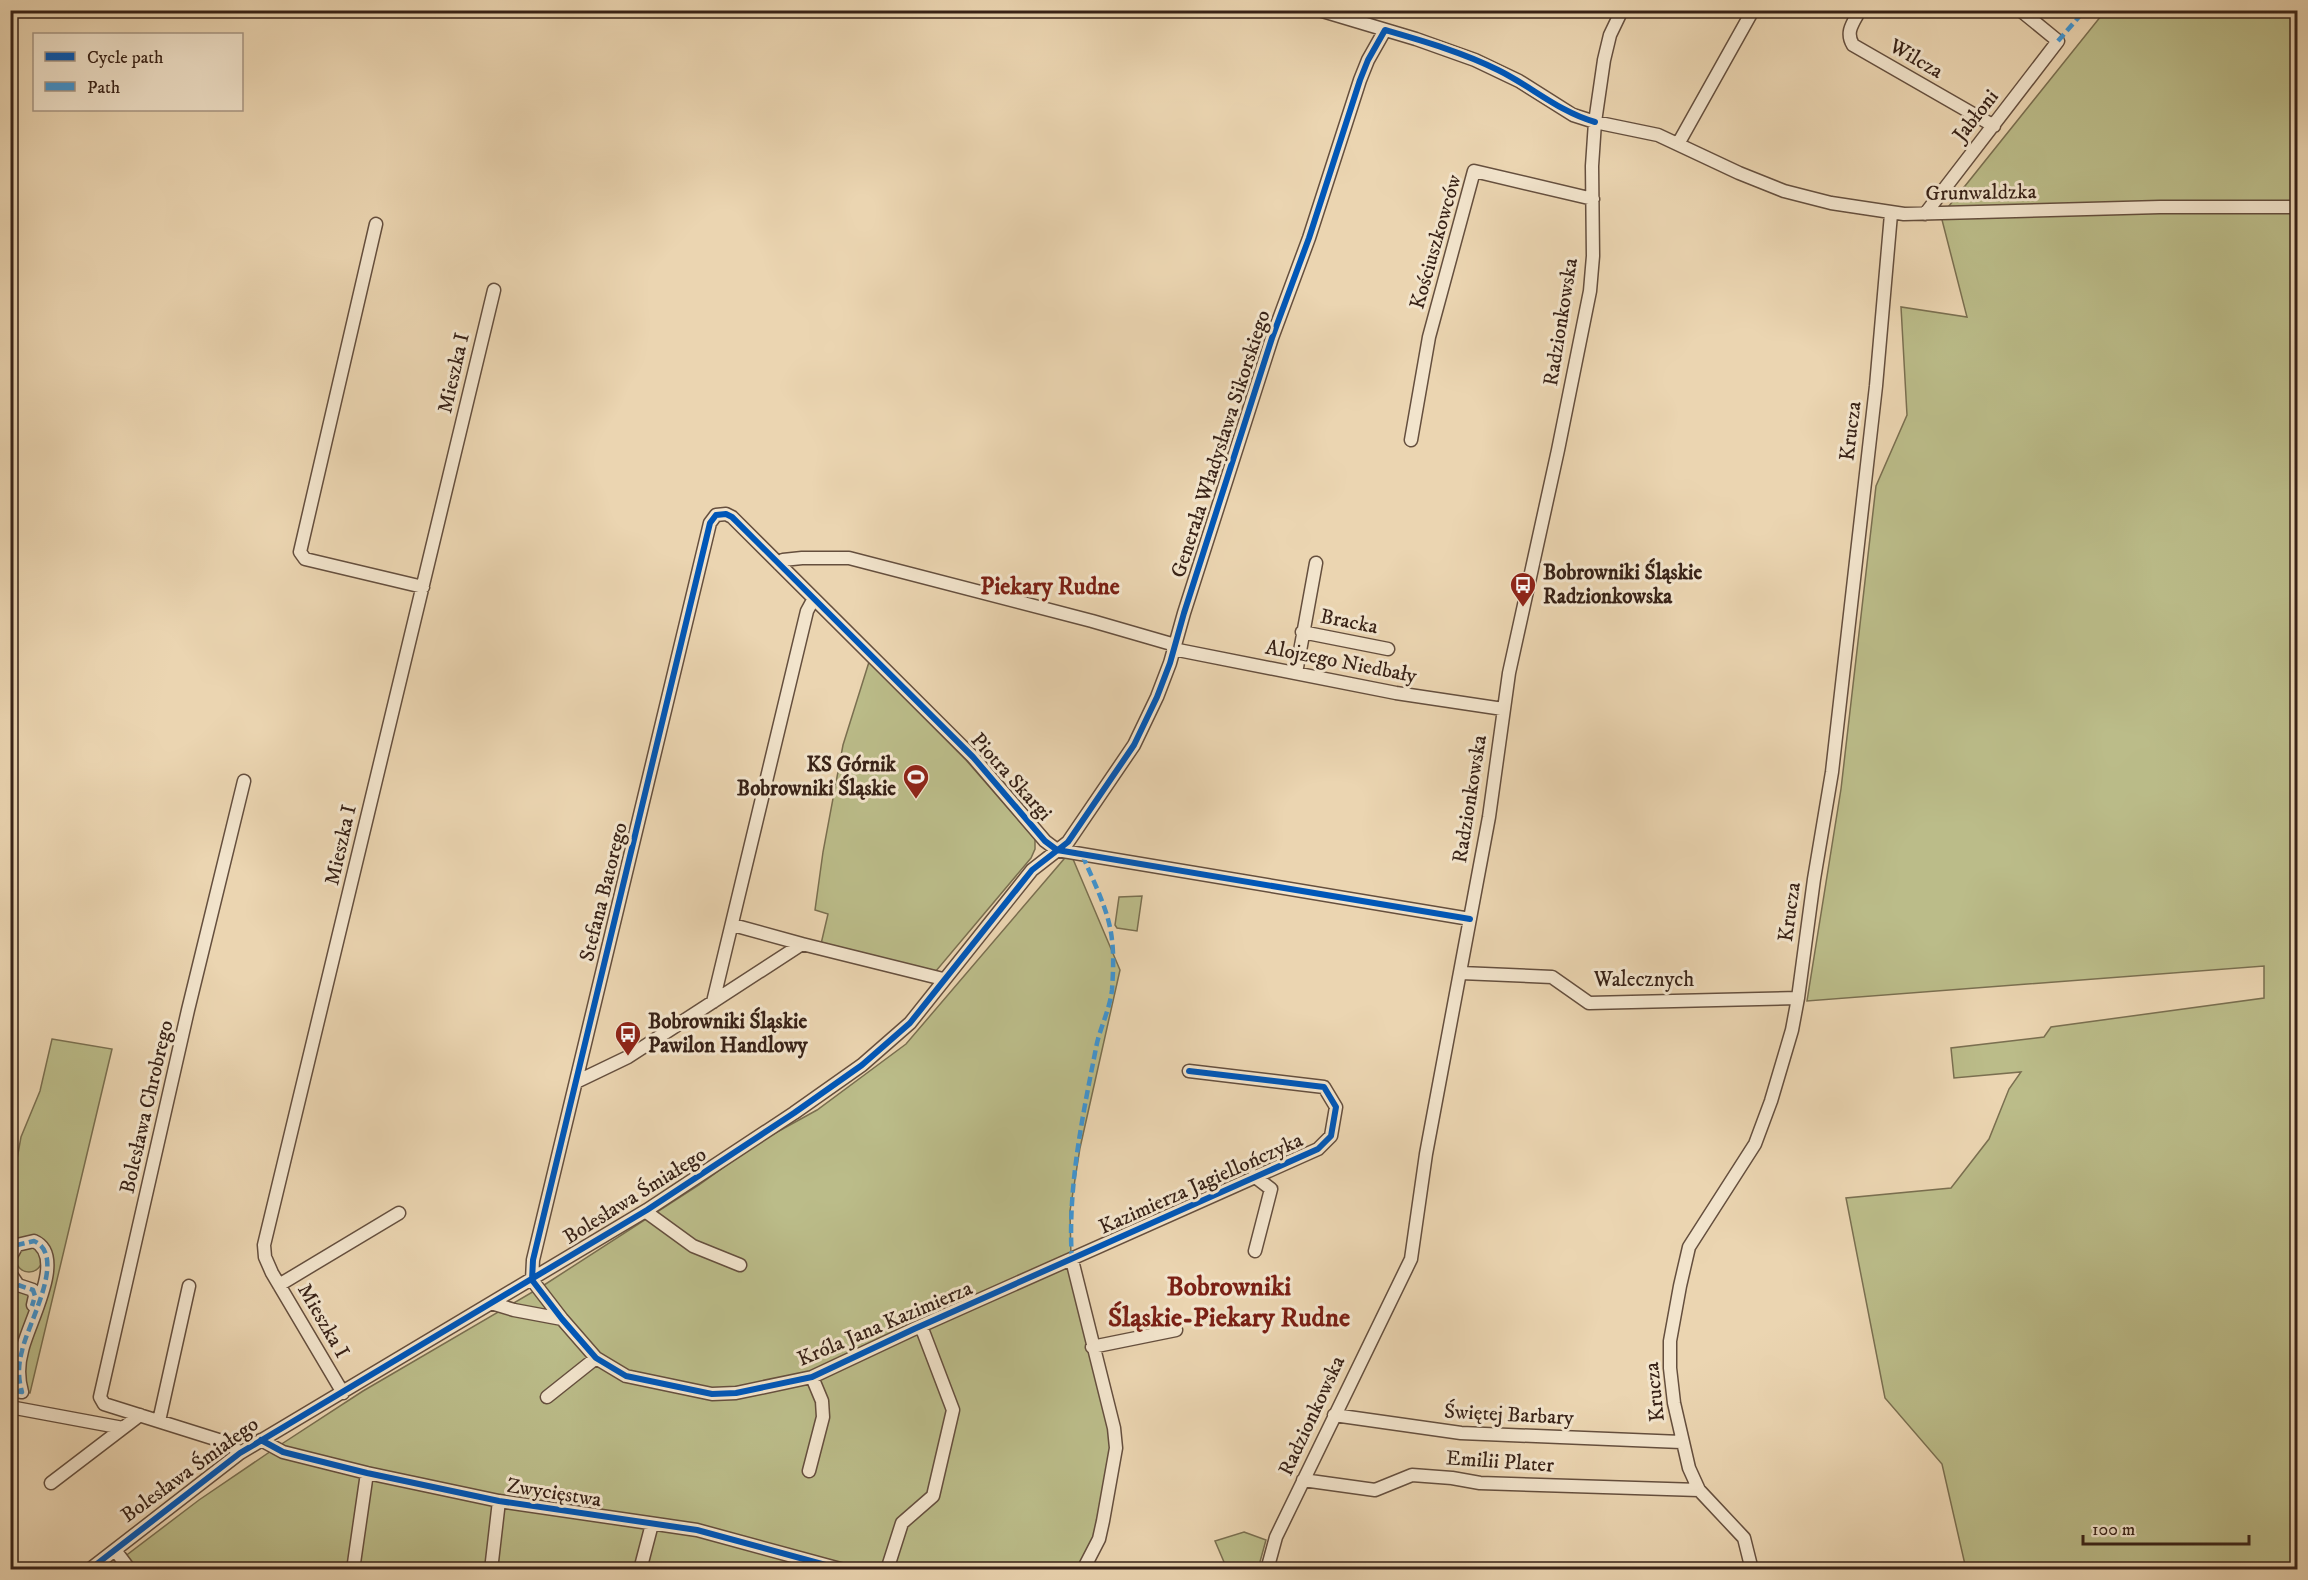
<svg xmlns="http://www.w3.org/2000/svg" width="2308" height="1580" font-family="'IM FELL DW Pica',serif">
	<rect width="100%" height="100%" fill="#ebd5b1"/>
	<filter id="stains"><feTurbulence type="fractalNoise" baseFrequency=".00333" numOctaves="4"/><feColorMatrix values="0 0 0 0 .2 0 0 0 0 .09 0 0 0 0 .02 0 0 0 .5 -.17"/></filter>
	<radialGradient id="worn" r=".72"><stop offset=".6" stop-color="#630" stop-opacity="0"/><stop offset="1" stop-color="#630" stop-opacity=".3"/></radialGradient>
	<path fill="#bbbc89" stroke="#7a6f50" stroke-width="1.5" d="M2105,11H2297V1569H1966L1942,1464L1885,1398L1846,1198L1951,1188L1989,1139L2009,1089L2021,1072L1954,1078L1951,1048L2044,1037L2051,1027L2264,998V966L1807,1001L1841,789L1876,486L1907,415L1901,307L1967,317L1941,216Z
		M869,662L966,760L1035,839V849L1031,858L936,971L821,944L828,914L815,910L823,852L843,745Z
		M1070,852L1120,970L1080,1148L1070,1211L1071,1260L1112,1447L1106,1505L1085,1569L107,1570L199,1500L277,1447L363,1391L541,1287L699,1185L759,1142L817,1110L906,1044Z
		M1142,896L1137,931L1117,928L1115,925L1119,897Z
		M52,1039L112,1049L30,1393L22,1392L19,1380L47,1254L27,1242L11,1258V1192L21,1137L40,1091Z
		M16 1259a13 13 0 1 1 26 0a13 13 0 1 1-26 0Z
		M10,1273L35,1296L16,1356L11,1386Z
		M1244,1532L1266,1540L1258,1569H1227L1215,1541Z"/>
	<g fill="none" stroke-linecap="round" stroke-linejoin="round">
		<g stroke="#654f3e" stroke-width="15">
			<path id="minor" d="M1319,10L1416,39L1475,60L1519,81L1573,115L1595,122L1658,135L1739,173L1784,191L1831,203L1904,214L2160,207H2298
				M1860,10C1853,23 1845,32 1853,45L1994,126
				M1678,144L1753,10
				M1925,214L2058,41L2020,10
				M376,224L300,552L305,559L423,587
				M1411,440L1429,337L1474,171L1593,199
				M779,564L783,560L802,558H849L1092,621L1175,645
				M1302,632L1388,649
				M1173,649L1396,693L1503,709
				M1296,673L1316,563
				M733,925L802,944
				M1461,973L1552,977L1589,1003L1798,998
				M713,1002L807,611L813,600
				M576,1082L628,1057L802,944L943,979
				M1254,1176L1271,1189L1255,1251
				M647,1210L649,1214L693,1246L740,1265
				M10,1258L17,1245L34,1241C68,1256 27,1325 22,1351C18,1365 18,1378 22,1392L10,1390
				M1072,1260L1114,1428L1116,1448L1103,1521L1099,1539L1083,1570
				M10,1273L18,1285L33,1290L35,1296L33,1305
				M532,1280L533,1260L710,523L716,515L726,514L732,517L973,757L1045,841L1057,850L1470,919
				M532,1280L562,1319L596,1358L626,1376L712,1394L736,1393L812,1377L914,1329L1318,1149L1331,1136L1336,1107L1324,1087L1189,1071
				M279,1285L399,1213
				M491,1303L514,1310L562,1319
				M1092,1347L1176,1330
				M343,1393L272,1273L265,1257L264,1245L494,290
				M547,1397L596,1358
				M10,1407L123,1428
				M1334,1415L1461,1433L1681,1442
				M159,1421L189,1286
				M261,1440L283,1452L367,1473L499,1501L697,1530L844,1570
				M240,1453L228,1443L104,1404L100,1397L188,1010L244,781
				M809,1471L823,1417L822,1401L812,1377
				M1303,1480L1375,1490L1412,1475L1452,1478L1480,1483L1699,1490
				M51,1483L140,1415
				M115,1550L130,1570
				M89,1570L240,1453L647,1210L794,1113L862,1065L910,1023L1032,870L1068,842L1134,745L1157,697L1170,663L1184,613L1272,338L1309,238L1360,80L1368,60L1385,30
				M353,1570L367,1473
				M491,1570L499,1501
				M640,1570L652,1524
				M887,1570L902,1523L933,1496L953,1410L921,1326
				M1267,1570L1276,1537L1411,1259L1426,1154L1489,817L1509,673L1558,450L1590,291L1593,256L1592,166L1595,122L1604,60L1610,35L1622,10
				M1752,1570L1744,1538L1699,1490L1689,1468L1674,1403L1670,1368V1341L1680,1286L1689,1247L1755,1144L1771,1101L1792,1030L1798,998L1814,879L1832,772L1876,386L1891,214"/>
		</g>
		<use href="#minor" stroke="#f2e4cc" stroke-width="12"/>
		<path stroke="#3e95d4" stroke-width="4.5" stroke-dasharray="9 4.5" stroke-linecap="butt" d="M2058,41L2085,10
			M10,1258L17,1245L34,1241C68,1256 27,1325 22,1351C18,1365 18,1378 22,1392L10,1390
			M1072,1260C1067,1188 1083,1114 1097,1043C1101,1026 1110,1008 1112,990C1113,974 1114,956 1112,940C1109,910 1093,881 1082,854
			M10,1273L18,1285L33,1290L35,1296L32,1306"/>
		<g stroke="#f2e4cc" stroke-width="10">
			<path id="cycleway" d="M532,1280L533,1260L710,523L716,515L726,514L732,517L973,757L1045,841L1057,850L1470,919
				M532,1280L562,1319L596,1358L626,1376L712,1394L736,1393L812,1377L914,1329L1318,1149L1331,1136L1336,1107L1324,1087L1189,1071
				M261,1440L283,1452L367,1473L499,1501L697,1530L844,1570
				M89,1570L240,1453L647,1210L794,1113L862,1065L910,1023L1032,870L1068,842L1134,745L1157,697L1170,663L1184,613L1272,338L1309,238L1360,80L1368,60L1385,30C1423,41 1462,52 1498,70C1531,86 1559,112 1595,122"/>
		</g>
		<use href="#cycleway" stroke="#0057b8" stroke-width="6"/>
	</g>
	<defs>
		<g id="bus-pin" transform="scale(1.35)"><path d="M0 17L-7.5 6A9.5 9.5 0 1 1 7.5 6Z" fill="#8f2418" stroke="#f2e4cc"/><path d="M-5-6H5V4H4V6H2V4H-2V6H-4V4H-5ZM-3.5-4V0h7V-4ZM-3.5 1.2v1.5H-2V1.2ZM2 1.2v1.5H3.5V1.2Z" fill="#fff"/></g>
		<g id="stadium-pin" transform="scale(1.35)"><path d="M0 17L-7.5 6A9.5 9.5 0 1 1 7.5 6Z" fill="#8f2418" stroke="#f2e4cc"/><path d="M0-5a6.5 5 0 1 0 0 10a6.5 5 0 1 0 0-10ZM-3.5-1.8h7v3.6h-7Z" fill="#fff"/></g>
	</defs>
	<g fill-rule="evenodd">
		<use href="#bus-pin" x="1523" y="585"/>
		<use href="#stadium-pin" x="916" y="777"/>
		<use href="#bus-pin" x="628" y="1034"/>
	</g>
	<g text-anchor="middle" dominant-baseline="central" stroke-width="6" stroke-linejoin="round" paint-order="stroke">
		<g font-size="21" fill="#382217" stroke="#f2e4cc">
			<text transform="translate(1916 59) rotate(30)">Wilcza</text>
			<text transform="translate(1976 116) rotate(-52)">Jabłoni</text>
			<text transform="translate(1981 193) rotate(-1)">Grunwaldzka</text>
			<text transform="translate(1436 242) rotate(-74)">Kościuszkowców</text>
			<text transform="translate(1561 322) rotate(-81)">Radzionkowska</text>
			<text transform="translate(454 373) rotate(-77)">Mieszka I</text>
			<text transform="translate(1851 431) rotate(-83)">Krucza</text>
			<text transform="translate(1221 444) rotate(-72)">Generała Władysława Sikorskiego</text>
			<text transform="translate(1349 622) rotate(11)">Bracka</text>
			<text transform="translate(1341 662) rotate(11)">Alojzego Niedbały</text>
			<text transform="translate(1011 777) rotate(48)">Piotra Skargi</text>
			<text transform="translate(1470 799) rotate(-81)">Radzionkowska</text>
			<text transform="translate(341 845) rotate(-77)">Mieszka I</text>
			<text transform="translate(604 892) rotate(-76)">Stefana Batorego</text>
			<text transform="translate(1790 912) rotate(-82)">Krucza</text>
			<text x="1644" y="980">Walecznych</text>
			<text transform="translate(147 1107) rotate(-77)">Bolesława Chrobrego</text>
			<text transform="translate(1201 1184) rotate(-24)">Kazimierza Jagiellończyka</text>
			<text transform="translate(635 1196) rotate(-32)">Bolesława Śmiałego</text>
			<text transform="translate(323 1321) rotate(60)">Mieszka I</text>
			<text transform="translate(885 1324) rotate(-23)">Króla Jana Kazimierza</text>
			<text transform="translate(1655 1392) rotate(-96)">Krucza</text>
			<text transform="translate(1509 1415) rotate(3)">Świętej Barbary</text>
			<text transform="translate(1312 1416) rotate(-65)">Radzionkowska</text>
			<text transform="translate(1500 1462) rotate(4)">Emilii Plater</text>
			<text transform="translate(190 1470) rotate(-36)">Bolesława Śmiałego</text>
			<text transform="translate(554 1493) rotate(9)">Zwycięstwa</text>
		</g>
		<g font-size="21" font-weight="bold" fill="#382217" stroke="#f2e4cc" text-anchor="start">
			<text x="1543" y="573">Bobrowniki Śląskie<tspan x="1543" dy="24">Radzionkowska</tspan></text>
			<text x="896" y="765" text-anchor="end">KS Górnik<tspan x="896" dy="24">Bobrowniki Śląskie</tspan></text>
			<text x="648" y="1022">Bobrowniki Śląskie<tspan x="648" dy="24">Pawilon Handlowy</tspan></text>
		</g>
		<g font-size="24" font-weight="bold" fill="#7a1f14" stroke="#f2e4cc">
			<text x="1050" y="587">Piekary Rudne</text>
		</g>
		<g font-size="27" font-weight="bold" fill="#7a1f14" stroke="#f2e4cc">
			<text x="1229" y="1287">Bobrowniki<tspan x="1229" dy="31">Śląskie-Piekary Rudne</tspan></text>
		</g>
	</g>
	<rect width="2308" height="1580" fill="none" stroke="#ebd5b1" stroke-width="36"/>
	<rect x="12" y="12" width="2284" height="1556" fill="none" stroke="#382217" stroke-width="3"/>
	<rect x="18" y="18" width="2272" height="1544" fill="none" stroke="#382217" stroke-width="1.5"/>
	<rect x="33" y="33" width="210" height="78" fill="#f2e4cc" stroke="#a89684" stroke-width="1.5"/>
	<rect x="45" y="52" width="30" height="9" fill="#0057b8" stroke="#a89684" stroke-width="1.5"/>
	<text x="87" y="63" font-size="18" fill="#382217">Cycle path</text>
	<rect x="45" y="82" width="30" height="9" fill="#3e95d4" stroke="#a89684" stroke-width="1.5"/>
	<text x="87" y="93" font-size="18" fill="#382217">Path</text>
	<path d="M2083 1535v9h166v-9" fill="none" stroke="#382217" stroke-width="3"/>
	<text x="2092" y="1535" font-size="18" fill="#382217" stroke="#f2e4cc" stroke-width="4.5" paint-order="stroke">100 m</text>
	<rect width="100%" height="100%" filter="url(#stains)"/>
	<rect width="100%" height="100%" fill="url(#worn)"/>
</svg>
